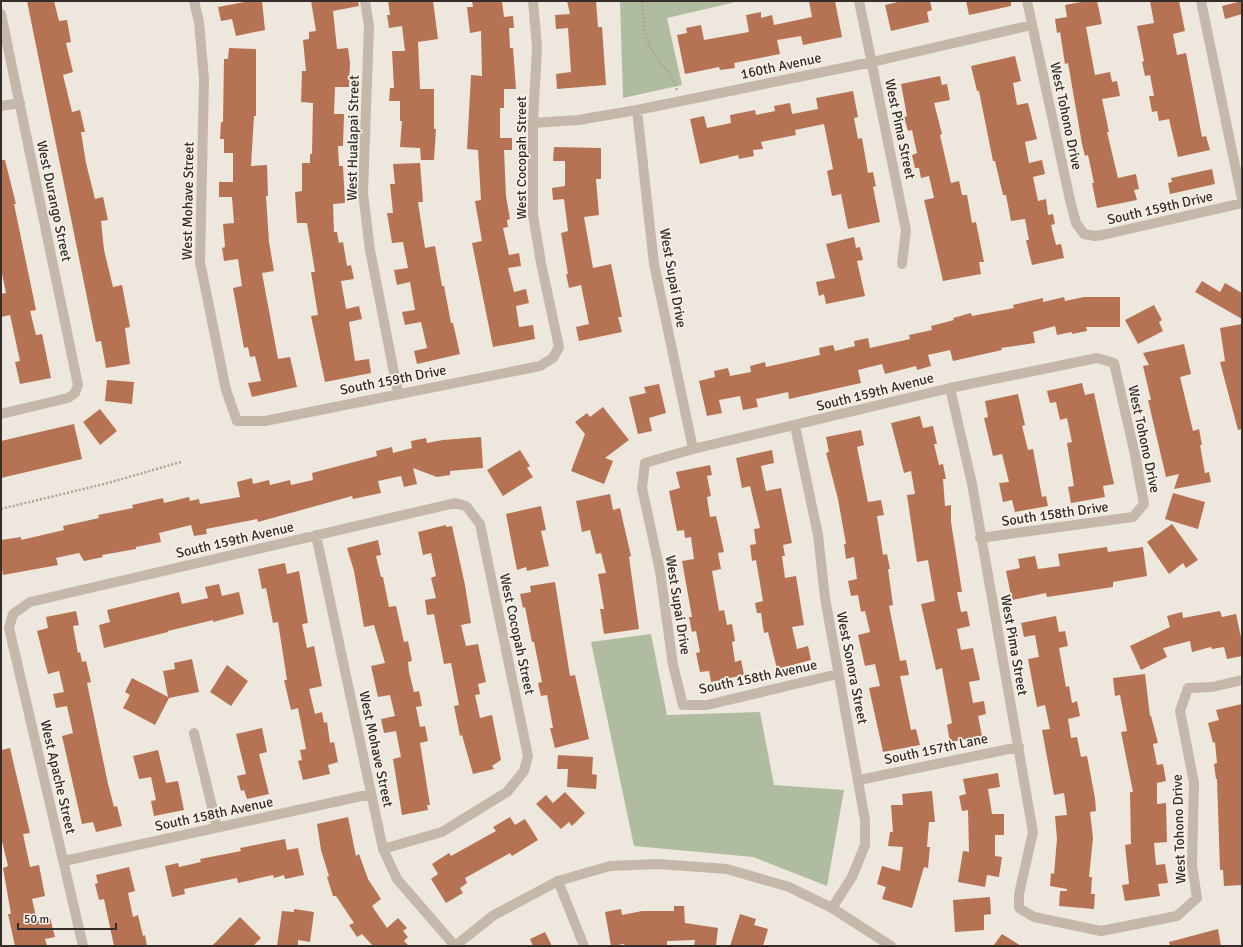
<svg xmlns="http://www.w3.org/2000/svg" width="1243" height="947" font-family="Signika,sans-serif">
	<rect width="100%" height="100%" fill="#eee7dd"/>
	<path fill="#b0bc9f" d="M620,1H740L667,18L682,85L623,98Z
		M651,634L667,715L760,712L774,785L844,790L827,886L753,857L634,846L591,642Z"/>
	<path fill="#b67354" d="M27,1H54L59,21L67,20L71,42L66,43L73,72L63,75L72,112L80,110L85,132H81L86,163L95,199L103,197L108,220L101,221L104,250L113,287L122,285L130,327L125,328L130,364L106,368L101,341L96,342Z
		M250,1H262L265,30L236,36L232,19L221,21L218,7Z
		M311,1H358L359,6L333,11L337,49L348,48L350,63L349,87H335L334,114H344L343,146H338L339,166H343L345,203L333,204L334,232H337L339,243L343,242L347,266L351,265L354,279L341,281L346,309L359,306L362,319L349,322L355,361L369,359L371,373L325,382L311,316L318,315L311,272H315L307,223H297L295,192L302,191V163H310V154H312L313,103L301,102L302,71H306L303,40L309,39V32L316,31Z
		M388,1H433L438,39L418,42L420,89H434V129H436L434,160H421L420,148L400,147L402,121H400V101H389L390,88H394L392,51H405L402,26L389,28L387,15H390Z
		M472,1H502L504,17L513,16L514,28H509L510,48H513L516,89H504V108H500V138H512V150H504L506,196L510,219L507,220L508,227L503,228L509,255L519,253L521,266L508,268L514,292L526,289L529,303L516,306L519,327L533,325L535,339L493,347L472,243L482,241L475,201L481,200L478,150L467,149L471,75L482,76L481,31L470,33L467,7H473Z
		M567,1H596L598,27H602L606,85L557,89L556,74L571,72L568,28L556,29L555,15L570,14Z
		M809,1H835L842,37L803,45L801,36L777,40L780,54L734,63L735,68L720,70L719,67L685,74L677,35L687,33L686,28L701,25L704,40L749,32L746,15L761,12V18L772,15L774,25L812,17Z
		M902,1H930L932,10L927,12L929,22L891,31L885,5Z
		M966,1H1011V6L969,15Z
		M1086,1H1097L1102,24L1086,27L1095,75L1110,72L1112,82L1117,81L1120,96L1102,99L1109,132H1107L1118,178L1136,174L1139,189L1134,190L1137,200L1097,208L1092,183H1094L1088,155L1085,156L1082,144L1068,63L1065,64L1060,32L1057,33L1055,19L1067,17L1065,5Z
		M1150,1H1179L1185,31L1173,34L1177,55L1186,53L1202,137L1206,136L1210,150L1178,157L1169,119L1159,121L1157,111L1152,112L1149,96H1154L1150,75L1145,76L1142,62L1144,61L1137,26L1154,23Z
		M1242,1V14L1225,19L1222,6Z
		M229,48L256,49V116H254L251,166L267,165L268,196H266L269,242L274,271L262,273L278,359L290,357L297,387L252,397L248,383L261,381L255,356L250,357L248,347L244,348L233,288L242,286L238,259L224,261L222,248L225,247L223,224L234,223L232,197H219V182H233V153H224V139H220L221,122H223L224,59H228Z
		M1015,56L1021,81L1013,83L1017,105L1028,103L1037,139L1025,142L1029,163L1042,160L1045,174L1033,177L1038,201L1046,199L1048,215L1053,214L1055,224L1051,225L1056,245L1061,244L1064,258L1032,265L1026,240H1029L1025,219L1011,221L1006,195H1003L995,161H993L979,91H977L971,66Z
		M940,76L942,85L947,84L950,100L934,103L942,134L940,135L951,183L959,181L962,195H967L972,223L976,222L984,262H979L981,274L943,281L924,200L934,198L929,176L921,178L919,168H915L912,155L917,153L912,130L908,131L904,117L907,116L901,84Z
		M853,91L858,117L854,118L858,139L862,138L868,173L873,172L876,186L873,187L880,222L848,229L841,194L832,196L827,171L833,169L824,124L795,130L796,135L761,142L763,149L753,150L754,156L739,159L738,155L700,164L690,119L704,116L707,128L731,123L730,115L755,110L756,115L775,111L774,106L790,103L792,114L818,109L816,98Z
		M554,147L601,148V179H596L599,215L584,217L593,268L611,264L622,317H618L622,332L579,341L576,327L589,324L581,285L569,288L566,274H568L561,233L568,231L564,199L553,200L552,188L565,186V161H553Z
		M1,160H5L16,204H14L36,310L30,311L36,335L42,334L51,378L20,384L15,362L20,361L10,315L1,317V294L6,293L1,269Z
		M420,163L423,202H418L425,248L435,246L442,286H444L451,323H453L460,354L417,364L414,351L427,348L421,322L405,325L402,312L415,310L410,282L397,285L394,270L408,268L403,242L392,243L387,213H393L390,184H395L393,164Z
		M1212,169L1215,184L1170,194L1168,183L1172,182L1171,178Z
		M854,237L856,248L860,247L863,260L857,261L865,296L826,304L824,294L819,296L816,282L835,278L826,244Z
		M1202,281L1220,292L1225,283L1242,293V319L1195,292Z
		M1064,297L1065,301L1084,297H1120V327H1086L1087,331L1072,334V332L1057,335L1055,326L1033,332L1035,343L1001,348L1002,350L953,361L950,350L928,355L931,366L917,370L916,366L885,374L882,364L858,370L861,383L789,399L788,392L756,399L758,407L743,410L740,396L719,400L722,413L707,416L699,381L715,377L714,371L728,368L730,376L751,372L750,366L765,362L766,367L820,355L819,348L833,345L835,351L855,346L854,341L868,338L870,348L910,339L909,335L932,330L931,326L954,320L953,318L971,313L972,316L1014,308L1013,305L1043,298V302Z
		M1154,305L1162,320L1159,322L1163,331L1138,344L1125,320Z
		M1242,324V429L1238,430L1220,362L1225,361L1220,328Z
		M1184,344L1191,374L1180,377L1193,431L1199,429L1202,445H1200L1205,473L1209,472L1211,482L1174,489L1179,474L1166,477L1148,400H1151L1143,366L1149,365L1143,353Z
		M107,380L134,382L132,404L105,401Z
		M1082,383L1085,395L1094,393L1114,484L1103,486L1105,497L1071,503L1068,487L1074,486L1067,443L1072,442L1067,418L1060,420L1056,402L1050,403L1047,391Z
		M659,384L666,413L649,418L652,431L638,434L629,397L646,393L644,387Z
		M1018,394L1025,425L1022,426L1028,450L1033,449L1042,497L1046,496L1048,506L1015,512L1012,500L1003,502L999,483L1009,482L1002,454L993,456L984,418L988,417L985,401Z
		M603,407L629,440L605,458L613,461L604,484L571,471L585,434L575,422L587,413L590,417Z
		M100,409L117,431L100,445L83,422Z
		M920,416L923,428L933,426L937,444H934L939,465L943,464L946,479H943L945,506L951,505V522L962,592H957L961,612L967,611L970,626L957,629L961,650L973,648L980,680L969,682L973,703L984,701L986,714L978,716L982,736L950,742L947,725L952,723L942,668L936,670L921,604L935,601L928,560L917,562L907,495L915,494L911,471L904,473L891,423Z
		M74,424L82,459L1,478V441Z
		M861,430L864,445L857,447L868,502L881,500L884,515L877,516L883,555L887,554L890,569H888L893,605L889,606L900,661L906,660L909,675L900,676L911,730L916,729L920,745L883,752L869,688L880,686L875,664L865,666L858,635L870,632L865,611L861,612L858,595L851,596L848,581L857,579L854,557L846,559L844,544H846L838,499L826,453L829,452L826,437Z
		M481,437L483,468L450,471V475L437,477L413,468L417,484L404,487L401,476L378,481L381,493L353,499L352,496L258,522L257,519L206,529L207,534L194,536L191,525L159,533L161,542L136,547V549L102,555L103,557L84,561L79,553L56,558L58,565L3,575L1,563V540L21,537V540L64,530L63,526L99,518L98,515L133,508L132,505L163,498L164,503L189,497L190,501L199,499L200,504L240,497L237,482L252,478L253,484L269,480L270,485L290,480L291,485L313,480L312,473L377,456L376,451L392,447L393,453L412,448L411,441L426,438L427,443L443,440Z
		M520,450L530,466L527,468L533,477L503,496L487,470Z
		M772,450L774,463L761,466L766,491L781,488L792,543L783,545L785,556H782L785,578L796,576L804,625L792,627L797,649L808,646L811,660L777,669L768,632L764,633L761,613H757L755,603L763,601L756,560L752,561L750,545L756,544L754,529L760,528L750,486L742,488L736,458Z
		M710,465L712,475L707,476L711,496L707,497L710,517L716,516L724,552L718,553L721,569L712,571L719,611L724,610L727,625L732,624L735,641L732,642L735,662L741,660L744,675L711,682L709,671L700,672L696,653L700,652L696,631L692,632L689,617H692L682,561L694,559L691,537L685,538L684,530L677,531L669,491L680,488L676,472Z
		M1173,493L1205,502L1198,529L1165,519Z
		M610,494L613,510L620,508L631,556L629,557L639,629L604,634L600,609H604L598,574L606,573L601,553L596,554L590,530L582,532L576,501Z
		M541,506L546,530L541,531L549,566L527,571L526,567L517,570L506,514Z
		M1172,524L1198,560L1186,568L1183,563L1169,574L1147,542Z
		M446,525V527L452,526L465,585L471,623L461,625L466,646L478,644L486,682L478,684L480,694L475,695L480,718L492,715L501,760L492,766L494,769L473,774L462,735L460,736L454,706L459,705L451,663L444,664L434,614L427,615L425,600L436,598L431,578L436,576L431,553L423,555L418,532Z
		M378,540L381,555L376,556L381,577H383L389,607L396,606L404,642L408,641L412,661L408,662L409,672L414,692L419,691L422,706L416,707L420,727L425,726L428,741L420,743L430,805H427L428,810L402,815L393,759L401,757L396,731L384,733L381,719L395,716L390,695L378,697L371,666L385,663L374,625L364,627L354,571L347,548Z
		M1107,547L1108,552L1143,547L1147,576L1113,582V587L1047,597L1046,593L1012,600L1006,571L1020,568L1018,559L1035,556L1038,569L1060,566L1058,554Z
		M285,563L287,574L299,571L308,623L302,624L307,648L314,646L322,686L309,689L315,714L322,712L324,723L327,722L330,743L334,742L338,762L328,765L330,774L303,780L298,761L302,760L300,750L306,749L298,708L291,710L284,680H287L278,622L273,623L266,588L262,589L258,569Z
		M555,582L570,676L575,675L589,739L555,748L550,728H553L547,695L541,696L538,683L542,682L534,642H532L525,607L523,608L520,594L531,592L530,586Z
		M219,584L222,596L239,592L244,614L213,622V620L168,631V632L104,648L99,625L110,622L107,610L179,592L182,604L208,598L205,587Z
		M76,611L79,625L73,626L78,653L80,652L82,662L86,661L91,682L87,683L108,784L114,807L117,806L122,826L96,832L93,822L82,824L62,736L73,733L67,706L56,708L53,694L64,692L59,671L48,674L37,631L48,628L46,617Z
		M1220,611L1222,617L1236,614L1242,642V656L1227,659L1224,647L1212,649L1211,647L1192,652L1190,641L1163,648L1167,657L1141,670L1130,646L1170,627L1167,616L1182,612L1183,618Z
		M1056,616L1059,632L1065,631L1068,646L1059,648L1066,687L1069,686L1072,703L1077,701L1080,716L1068,719L1071,738L1077,737L1081,757L1087,756L1095,798L1096,811L1090,812L1093,838L1089,877H1092L1091,894H1095L1094,909L1059,906L1060,891H1067V889L1050,886L1051,873L1054,874L1057,839L1055,816L1067,815L1064,793L1054,795L1042,730L1050,729L1045,705L1037,707L1028,659L1039,657L1035,635L1024,637L1021,623Z
		M192,659L199,692L169,698L155,725L123,708L130,695L125,692L132,678L168,697L163,671L175,669L174,663Z
		M227,665L248,681L231,706L210,692Z
		M1145,674L1150,716H1151L1158,743L1153,744L1157,765L1163,764L1166,781L1157,783V804L1166,803L1167,842L1154,843L1156,865L1165,864L1168,883L1158,884L1160,896L1125,901L1122,885L1129,884L1125,845L1131,844L1130,792H1133L1121,732L1127,731L1120,695L1115,696L1113,678Z
		M1242,704V885L1224,886L1223,870H1220L1217,779H1216L1214,764L1217,763L1215,742L1213,743L1208,723L1219,720L1216,710Z
		M262,728L267,752L259,754L269,794L247,799L244,790L241,791L237,776L246,774L236,734Z
		M10,748L30,833L23,834L30,867L39,865L45,896L32,899L37,921L50,918L55,937L45,939L47,946H15L8,914H11L3,868L8,866L1,837V750Z
		M158,750L166,783L178,781L184,810L154,816L151,801L156,800L151,777L139,779L133,756Z
		M558,755L593,757L592,774L597,775L596,789L567,787L568,769H557Z
		M998,773L1000,787L988,789L992,814H1004V835H995V856L1002,857L999,877L987,875L985,887L958,882L963,851L969,852L968,810L962,811L959,796L966,794L963,779Z
		M932,791L935,822H929L927,847H930L928,868L924,867L912,908L882,899L886,887L877,884L882,866L900,871L903,847L888,846L890,832H893L891,805H903L902,794Z
		M565,792L585,813L572,826L569,822L561,829L536,804L546,795L553,803Z
		M348,817L356,856L359,854L368,879L381,899L372,906L387,928L398,918L407,928L403,931L408,937L404,941L409,946H373L362,934L357,937L349,925L354,923L336,896H333L327,877L329,876L321,850L317,824Z
		M510,817L515,825L525,819L538,840L512,856L510,853L465,878L467,883L460,888L463,893L446,903L431,879L438,874L432,864L449,853L451,856L496,831L493,827Z
		M285,839L287,850L298,848L304,875L285,879L284,875L274,878L273,875L238,883L237,878L184,889L185,894L172,897L165,866L178,863L179,867L201,862L200,859L241,851L240,848Z
		M129,867L135,891L128,893L133,917L138,915L143,936L145,935L147,946H114L104,899L99,900L95,884L98,883L96,875Z
		M990,897L991,914L984,915V930L955,932L953,900Z
		M674,906H684L685,923L718,928L716,946H694L695,940L667,941V946H625L624,944L611,946L605,912L621,909L622,915L642,911H674Z
		M294,909L314,912L310,942L298,940V946H277L282,911L294,912Z
		M740,914L756,919L754,925L768,929L763,946H730Z
		M240,917L261,938L253,946H212Z
		M1218,929L1221,946H1170L1169,942Z
		M545,932L552,946H533L530,939Z
		M1002,934L1021,946H993Z"/>
	<g fill="none" stroke-linecap="round" stroke-linejoin="round">
		<path stroke="#b1a395" stroke-width="2.5" stroke-dasharray="2 2" stroke-linecap="butt" d="M642,1C644,17 643,32 650,47C658,63 673,72 677,91
			M1,509L108,483L181,462"/>
		<path stroke="#c5b8aa" stroke-width="10" d="M194,1L199,22L204,79L200,262L226,390L237,421H265L540,366L553,358L559,347L541,263L533,215V123L537,47L533,1
			M365,1L369,26L363,193L370,250L398,393
			M859,1L906,230L902,264
			M1027,1L1070,200L1076,223L1084,234L1095,236L1107,234L1242,203
			M1201,1L1242,199
			M1,14L78,385L75,393L68,398L1,414
			M1,106L20,103
			M637,110L654,264L693,449
			M533,123L578,120L637,110L872,62L1032,25
			M950,388L972,484L1033,832L1019,894V908L1034,917L1101,931L1177,916L1197,898L1192,865L1194,783L1180,711L1188,688L1212,687L1242,680
			M795,426L818,535L825,598L865,820V845L852,877L832,908
			M316,535L383,849L397,879L455,946
			M838,674L707,705H683L673,665L660,571L642,488L645,463L693,449L950,388L1097,358L1114,363L1135,455L1144,504L1133,517L980,538
			M194,733L217,827
			M859,780L1019,747
			M64,861L371,794
			M558,881L584,946
			M83,946L9,628L13,614L30,602L455,503L466,506L480,524L528,756L524,771L507,792L442,832L383,849"/>
		<path stroke="#c5b8aa" stroke-width="10" d="M455,946L494,915L558,881L610,866L658,864L727,869L789,887L832,908L891,946"/>
	</g>
	<g text-anchor="middle" dominant-baseline="central" stroke-width="3.5" stroke-linejoin="round" paint-order="stroke">
		<g font-size="14" fill="#342d29" stroke="#f7f1e8">
			<text transform="translate(781 66) rotate(-12)">160th Avenue</text>
			<text transform="translate(1066 116) rotate(78)">West Tohono Drive</text>
			<text transform="translate(900 129) rotate(78)">West Pima Street</text>
			<text transform="translate(353 138) rotate(-89)">West Hualapai Street</text>
			<text transform="translate(521 158) rotate(-90)">West Cocopah Street</text>
			<text transform="translate(54 201) rotate(78)">West Durango Street</text>
			<text transform="translate(188 201) rotate(-89)">West Mohave Street</text>
			<text transform="translate(1160 208) rotate(-13)">South 159th Drive</text>
			<text transform="translate(673 278) rotate(80)">West Supai Drive</text>
			<text transform="translate(393 380) rotate(-11)">South 159th Drive</text>
			<text transform="translate(875 392) rotate(-14)">South 159th Avenue</text>
			<text transform="translate(1144 439) rotate(78)">West Tohono Drive</text>
			<text transform="translate(1055 514) rotate(-8)">South 158th Drive</text>
			<text transform="translate(235 540) rotate(-13)">South 159th Avenue</text>
			<text transform="translate(678 605) rotate(81)">West Supai Drive</text>
			<text transform="translate(517 634) rotate(78)">West Cocopah Street</text>
			<text transform="translate(1014 645) rotate(80)">West Pima Street</text>
			<text transform="translate(852 668) rotate(79)">West Sonora Street</text>
			<text transform="translate(758 677) rotate(-12)">South 158th Avenue</text>
			<text transform="translate(376 749) rotate(78)">West Mohave Street</text>
			<text transform="translate(936 749) rotate(-12)">South 157th Lane</text>
			<text transform="translate(58 777) rotate(77)">West Apache Street</text>
			<text transform="translate(214 814) rotate(-12)">South 158th Avenue</text>
			<text transform="translate(1179 829) rotate(-92)">West Tohono Drive</text>
		</g>
	</g>
	<rect width="1243" height="947" fill="none" stroke="#342d29" stroke-width="4"/>
	<path d="M18 923v6h98v-6" fill="none" stroke="#342d29" stroke-width="2"/>
	<text x="24" y="923" font-size="12" fill="#342d29" stroke="#f7f1e8" stroke-width="3" paint-order="stroke">50 m</text>
</svg>
